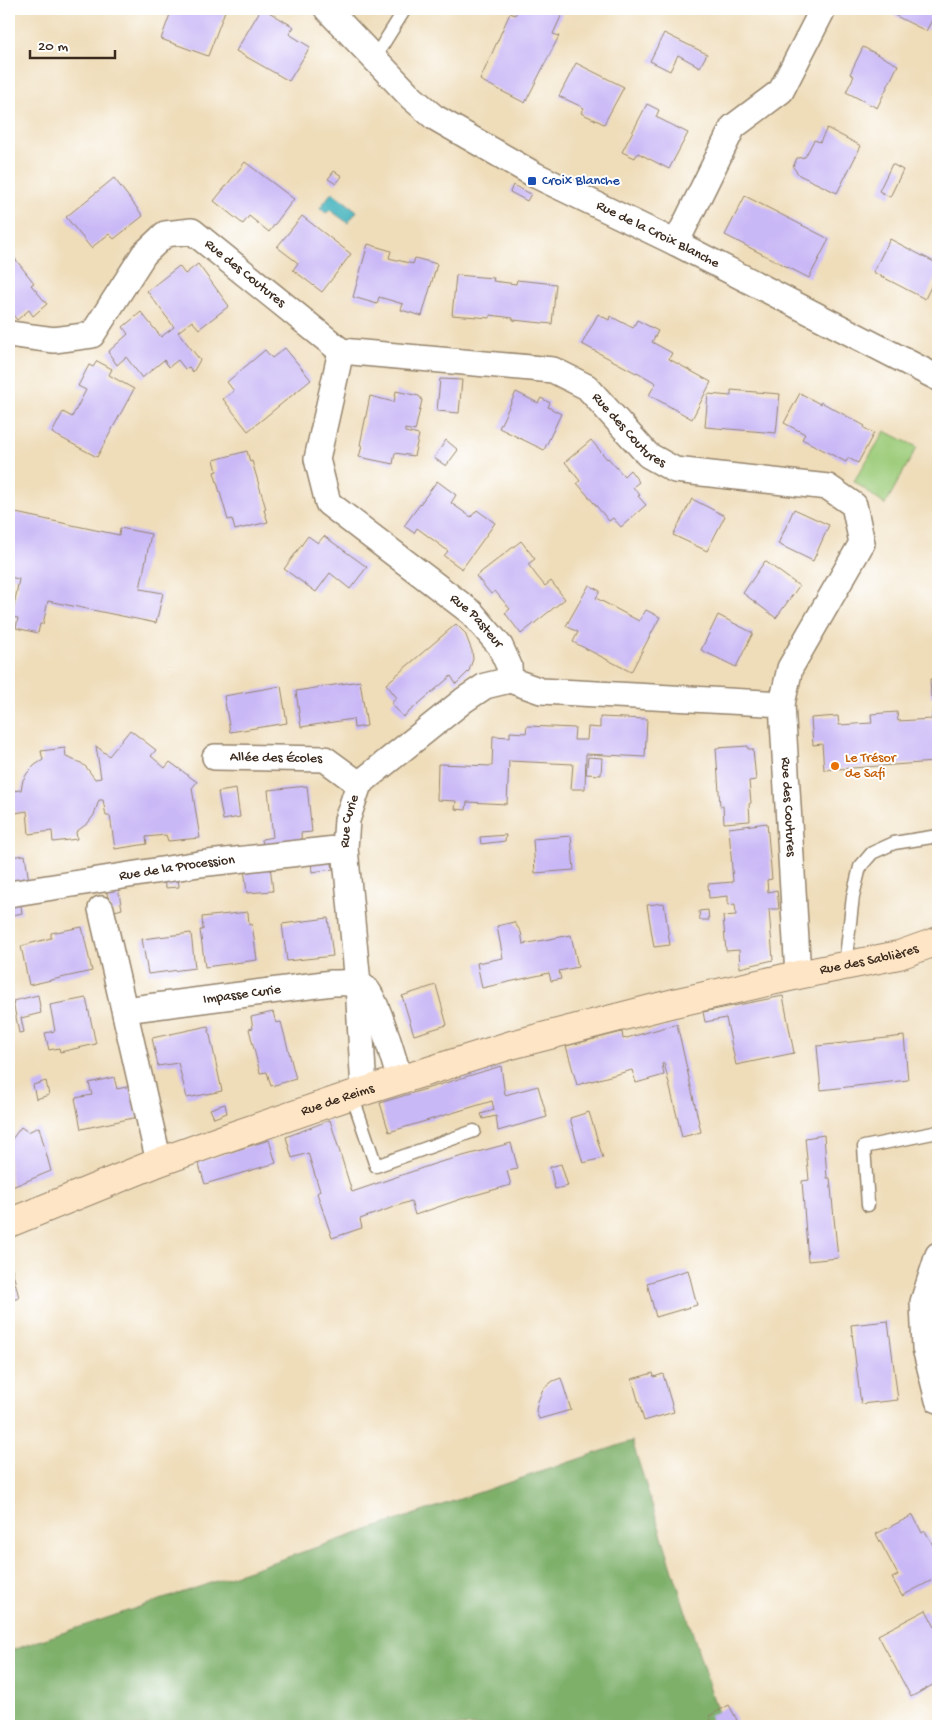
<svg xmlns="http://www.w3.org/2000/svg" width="947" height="1735" font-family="'Gochi Hand',sans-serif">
	<rect width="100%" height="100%" fill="#fff"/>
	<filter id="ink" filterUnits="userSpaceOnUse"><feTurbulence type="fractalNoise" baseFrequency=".02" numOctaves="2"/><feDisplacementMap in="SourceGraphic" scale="10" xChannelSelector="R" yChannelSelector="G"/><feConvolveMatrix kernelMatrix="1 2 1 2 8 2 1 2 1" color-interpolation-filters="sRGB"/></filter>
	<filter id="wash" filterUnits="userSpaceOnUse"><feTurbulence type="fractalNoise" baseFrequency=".0096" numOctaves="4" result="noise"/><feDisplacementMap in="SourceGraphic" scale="20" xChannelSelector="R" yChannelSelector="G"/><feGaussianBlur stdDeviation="1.12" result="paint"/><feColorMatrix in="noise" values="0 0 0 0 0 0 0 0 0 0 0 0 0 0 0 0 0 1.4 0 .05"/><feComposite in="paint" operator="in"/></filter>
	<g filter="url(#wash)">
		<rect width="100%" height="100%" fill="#efddba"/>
		<path fill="#9dcc7a" stroke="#6c7b4c" d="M885,431L917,447L885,505L854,481Z"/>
		<path fill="#7eb06a" stroke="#5c6d44" d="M632,1441L722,1726H9V1651Z"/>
		<path fill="#45b4be" stroke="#406f6e" d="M332,192L357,211L348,223L330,210L326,213L320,208Z"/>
		<g id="blocks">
			<path fill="#c9b8f6" d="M172,9H220L225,11L208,56L161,39Z
				M261,9H264L294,27L289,34L310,47L289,81L236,51Z
				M518,9H551L562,14L553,34L559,36L525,103L480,80L510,13L515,15Z
				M897,9H938L926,31L894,15Z
				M664,33L707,54L700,67L678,55L670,71L650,61Z
				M863,47L898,65L877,108L846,92L854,76L850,74Z
				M576,63L624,87L604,124L581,113L584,108L559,96Z
				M647,104L659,110L656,117L688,133L669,169L638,153L635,158L622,152Z
				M827,128L861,146L837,193L799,175L793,167L797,158L805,157L814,140L820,142Z
				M245,162L294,199L269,232L249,216L243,224L214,201Z
				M892,164L903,170L890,197L879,191Z
				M334,171L342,176L336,184L328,179Z
				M114,178L143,216L114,239L109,234L91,248L66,217Z
				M513,185L531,194L527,201L510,192Z
				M745,196L829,239L809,278L725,235Z
				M302,216L351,254L322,292L293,270L298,263L277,247Z
				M890,239L938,264V272L925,299L873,272Z
				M368,244L391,251L389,258L413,264L415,258L437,264L422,316L401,310L403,304L379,297L377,304L353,297Z
				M9,251L34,283L31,285L47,304L33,316L29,310L17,320L9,310Z
				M198,264L229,306L199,329L192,321L178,332L200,360L193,372L189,367L185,369L178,360L169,367L164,360L142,378L126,357L117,365L108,352L128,334L123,327L141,312L161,337L174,327L147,291L179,266L185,274Z
				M456,275L494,278L493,281L516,284L517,280L556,284L552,324L513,320V318L490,315V318L452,315Z
				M598,314L609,320L610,316L633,328L637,320L658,331L652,342L672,353L669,359L711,382L692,419L649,395L656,383L637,372L636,373L582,344Z
				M285,348L311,380L248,431L223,399L234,391L227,382L265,350L272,358Z
				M97,361L112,369L109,375L134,389L97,457L52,433L63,412L72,417L86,390L78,386L89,365L93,367Z
				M440,379L462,380L459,413L437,411Z
				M731,390L780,394L776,433L705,427L708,394L731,396Z
				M396,391L419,396L422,400L415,431L405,429V432L419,435L414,456L395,453L393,464L359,457L362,446L360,445L370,396L394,402Z
				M516,392L538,403L541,398L550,403L548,407L561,414L544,450L499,428Z
				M800,393L820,404L821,402L865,426L864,428L874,433L858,463L848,458L846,462L802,439L805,434L784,423Z
				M446,440L458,450L446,466L434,458Z
				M591,440L607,459L608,458L624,476L630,470L639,482L633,487L640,495L638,496L646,505L621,527L613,518L609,521L577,483L580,481L565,462Z
				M247,451L250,462L252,461L266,509L264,510L268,522L235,530L232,519L228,520L214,472L217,471L214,460Z
				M437,481L456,495L451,503L471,517L477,510L495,523L462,569L444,556L448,551L417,528L414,533L404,526Z
				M692,499L725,516L707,551L673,535Z
				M794,509L829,525L813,561L778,544Z
				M11,512L119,535L120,528L151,534L140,589L163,593L156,623L48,601L43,624H40L38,633L16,628L18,618L12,617L19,579L9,577V521Z
				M308,536L318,543L324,536L367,567L350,589L330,573L316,592L284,569Z
				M521,541L535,559L528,564L536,575L545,586L551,581L565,599L521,634L505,613L510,609L495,591L491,594L476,576Z
				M765,561L799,586L776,618L743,593Z
				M589,585L600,591L596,598L639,621L646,610L660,617L631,672L573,642L578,632L566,626Z
				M718,615L753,633L736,667L701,650Z
				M456,624L465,633L472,651L473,659L469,671L456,684L451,676L403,717L391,703L397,698L386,684Z
				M930,679H938V696L931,697Z
				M360,681L367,726L354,728L353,719L301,727L296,691Z
				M281,686L287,723L230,732L224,696Z
				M932,710H938V789H936L935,762L824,770L822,744L813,745L811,718L838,716L839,725L872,723L871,714L897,712L898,721L932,719Z
				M600,717L647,719L645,757L586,754L585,789H571L573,764L509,761L507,804L467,802L466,810L455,809L456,801L437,800L438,764L492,766L493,736L510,737V732L526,733L527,726L575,728L574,740H587L588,727L600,728Z
				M130,730L156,750L151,756L165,768L170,762L197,782L192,788L200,838L168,841L166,835L146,837L147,844L115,849L110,816H106L103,800H99L94,815L88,823L76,832L77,839L53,842L52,831L29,834L27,811L15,813L12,791L21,790L23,780L28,772L35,765L43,760L41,751L65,748L66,757L81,763L86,767L95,779L101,778L96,746L109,756Z
				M748,746V749H753L756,780L749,781L751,803L749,804L750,821L724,823L723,806H720L716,748Z
				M588,757L602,758L601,775L586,774Z
				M307,786L312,832L301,833L302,847L264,851L262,839L273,837L268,790Z
				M236,789L240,817L223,820L218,792Z
				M767,823L772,879L767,880L768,892L777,890L779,909H769L773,960L740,968L739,950L726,951L723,916L736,915L735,904L728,905V896L709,898L708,884L733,882L729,828Z
				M506,835L505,841L481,844L480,837Z
				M571,836L574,870L535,873L533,839Z
				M25,855L29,882L9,886V857Z
				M331,858L333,869L312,872L311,860Z
				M270,865L273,891L247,893L244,868Z
				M178,876L179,887L165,888L164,877Z
				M117,883L122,909L111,912L105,884Z
				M20,899L22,913L9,916V901Z
				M664,903L670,945L654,947L647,905Z
				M708,910L709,920H700L699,911Z
				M248,912L249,925L252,924L257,960L205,967L200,930H203L202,917Z
				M328,918L333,956L287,961L282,924Z
				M514,922L521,932L523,944L571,935L578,967L559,971L561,979L551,981L549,973L482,988L477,963L503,958L497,926Z
				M82,927L92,971L29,985L21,946L51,938V933Z
				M191,933L195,968L148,974L142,939Z
				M436,985L447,1025L414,1035L402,996Z
				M9,986L12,1000L9,1001Z
				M38,995L41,1013L21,1018L24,1032L19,1033L13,1001Z
				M783,996L794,1053L736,1065L726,1018L705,1022L703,1012Z
				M86,998L96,1044L60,1052L59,1048L49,1050L45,1033L55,1031L50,1005Z
				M273,1012L276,1023L281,1022L296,1079L271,1086L267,1072L260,1073L249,1029L253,1028L251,1017Z
				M677,1024L701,1132L682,1137L664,1063L662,1064L664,1075L636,1083L632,1070L577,1085L566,1046L622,1032L623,1039Z
				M208,1026L222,1091L187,1098L178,1063L158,1066L152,1038Z
				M904,1036L908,1080L821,1090L817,1046Z
				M501,1066L505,1095L538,1086L547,1117L498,1131L496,1116L483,1119L481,1114L494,1110L492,1101L389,1132L380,1103Z
				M114,1077L117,1089L131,1086L138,1117L81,1129L75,1098L92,1095L89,1083Z
				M46,1081L49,1095L36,1099L33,1085Z
				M225,1104L227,1113L214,1118L210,1109Z
				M589,1112L603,1158L583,1163L570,1118Z
				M330,1120L352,1192L437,1163L511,1143L518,1169L507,1171L511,1185L461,1199L415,1215L411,1201L360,1219L362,1228L332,1238L317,1193L320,1191L308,1153L292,1158L286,1137Z
				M21,1127L28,1132L39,1127L51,1171L12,1187L9,1162V1141L12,1139Z
				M824,1135L827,1178H830L838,1258L808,1261L802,1181L809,1180L805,1138Z
				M269,1140L276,1163L205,1184L198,1162Z
				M561,1164L568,1186L555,1189L550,1167Z
				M9,1256L19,1298L9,1301Z
				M688,1270L697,1305L656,1317L647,1283Z
				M888,1321L898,1400L861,1404L851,1325Z
				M653,1373L654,1377L663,1374L674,1412L644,1421L632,1379Z
				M561,1378L571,1410L539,1419L536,1411L538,1401L543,1389L553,1381Z
				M913,1515L922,1533L925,1531L938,1554L936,1557L938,1561V1577L902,1596L892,1578L898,1575L876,1534Z
				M926,1610L938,1633V1682L911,1697L878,1635Z
				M729,1705L737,1720L726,1726H714L709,1716Z"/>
		</g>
	</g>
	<g filter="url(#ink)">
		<use href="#blocks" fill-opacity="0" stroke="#95846c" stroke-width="1"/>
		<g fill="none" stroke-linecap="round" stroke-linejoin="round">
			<g stroke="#95846c" stroke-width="15">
				<path id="lane" d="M375,57L405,9
					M845,966L853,896L860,867L872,853L894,843L938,836
					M352,1095L376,1166L474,1131
					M868,1205L864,1147L938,1132"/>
			</g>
			<g stroke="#95846c" stroke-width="28">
				<g id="street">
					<path id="s1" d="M327,9L412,98L434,117L535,175L676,243L938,378"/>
					<path d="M676,243L733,127L781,91L823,9"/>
					<path id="s2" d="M9,334L54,340L92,335L144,254L165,234L192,231L341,351L553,370L587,387L648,455L675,470L828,487L854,505L862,543L790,668L782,704L798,975"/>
					<path id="s3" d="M341,351L317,459L328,503L472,613L500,646L509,666L510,680"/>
					<path d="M510,680L541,691L782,704"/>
					<path id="s4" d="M215,757L325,759L359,784"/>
					<path id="s5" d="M9,894L199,864L345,848"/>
					<path d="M101,909L159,1162"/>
					<path id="s6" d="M125,1010L332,983C344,983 357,981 366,989C376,996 395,1064 400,1080"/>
					<path id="s7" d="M364,1091L358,984L345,848L347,820L359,784L464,700L485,686L510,680"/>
					<path d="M938,1255L923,1302L925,1348L938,1400"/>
				</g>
			</g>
			<g stroke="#95846c" stroke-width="30">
				<g id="secondary">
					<path id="s8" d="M9,1223L159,1162L229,1137L352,1095L511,1045L674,1003L798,975L899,955L938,941"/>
				</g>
			</g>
			<use href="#lane" stroke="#fff" stroke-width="12"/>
			<use href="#street" stroke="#fff" stroke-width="25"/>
			<use href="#secondary" stroke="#fee5c5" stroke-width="28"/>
		</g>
	</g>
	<rect fill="#1a4fb4" stroke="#fff" stroke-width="2" x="527" y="176" width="10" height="10" rx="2.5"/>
	<circle fill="#e8710a" stroke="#fff" stroke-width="2" cx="835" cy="766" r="5"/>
	<g text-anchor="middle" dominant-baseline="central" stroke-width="4" stroke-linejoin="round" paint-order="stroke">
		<g font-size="14" fill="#164399" stroke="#fff" text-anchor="start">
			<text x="542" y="181">Croix Blanche</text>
		</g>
		<g font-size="14" fill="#3b2a1e" stroke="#fff">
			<text stroke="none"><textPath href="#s1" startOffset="405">Rue de la Croix Blanche</textPath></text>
			<text stroke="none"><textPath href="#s2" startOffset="304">Rue des Coutures</textPath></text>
			<text stroke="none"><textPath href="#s2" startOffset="739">Rue des Coutures</textPath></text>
			<text stroke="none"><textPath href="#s3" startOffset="346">Rue Pasteur</textPath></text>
			<text stroke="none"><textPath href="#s4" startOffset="61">Allée des Écoles</textPath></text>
			<text stroke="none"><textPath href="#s2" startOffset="1309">Rue des Coutures</textPath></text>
			<text stroke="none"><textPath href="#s7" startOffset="271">Rue Curie</textPath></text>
			<text stroke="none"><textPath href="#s5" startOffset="170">Rue de la Procession</textPath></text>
			<text stroke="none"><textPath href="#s8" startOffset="901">Rue des Sablières</textPath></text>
			<text stroke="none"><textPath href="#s6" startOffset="118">Impasse Curie</textPath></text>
			<text stroke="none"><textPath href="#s8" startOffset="351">Rue de Reims</textPath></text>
		</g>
		<g font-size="14" fill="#c56008" stroke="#fff" text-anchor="start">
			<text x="845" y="758">Le Trésor<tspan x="845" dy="16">de Safi</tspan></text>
		</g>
	</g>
	<rect width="947" height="1735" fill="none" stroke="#fff" stroke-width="30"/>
	<path d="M30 50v8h85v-8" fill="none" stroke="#3b2a1e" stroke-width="2.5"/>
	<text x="38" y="50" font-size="15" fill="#3b2a1e" stroke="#ffffff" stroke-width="4" paint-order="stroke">20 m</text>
</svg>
